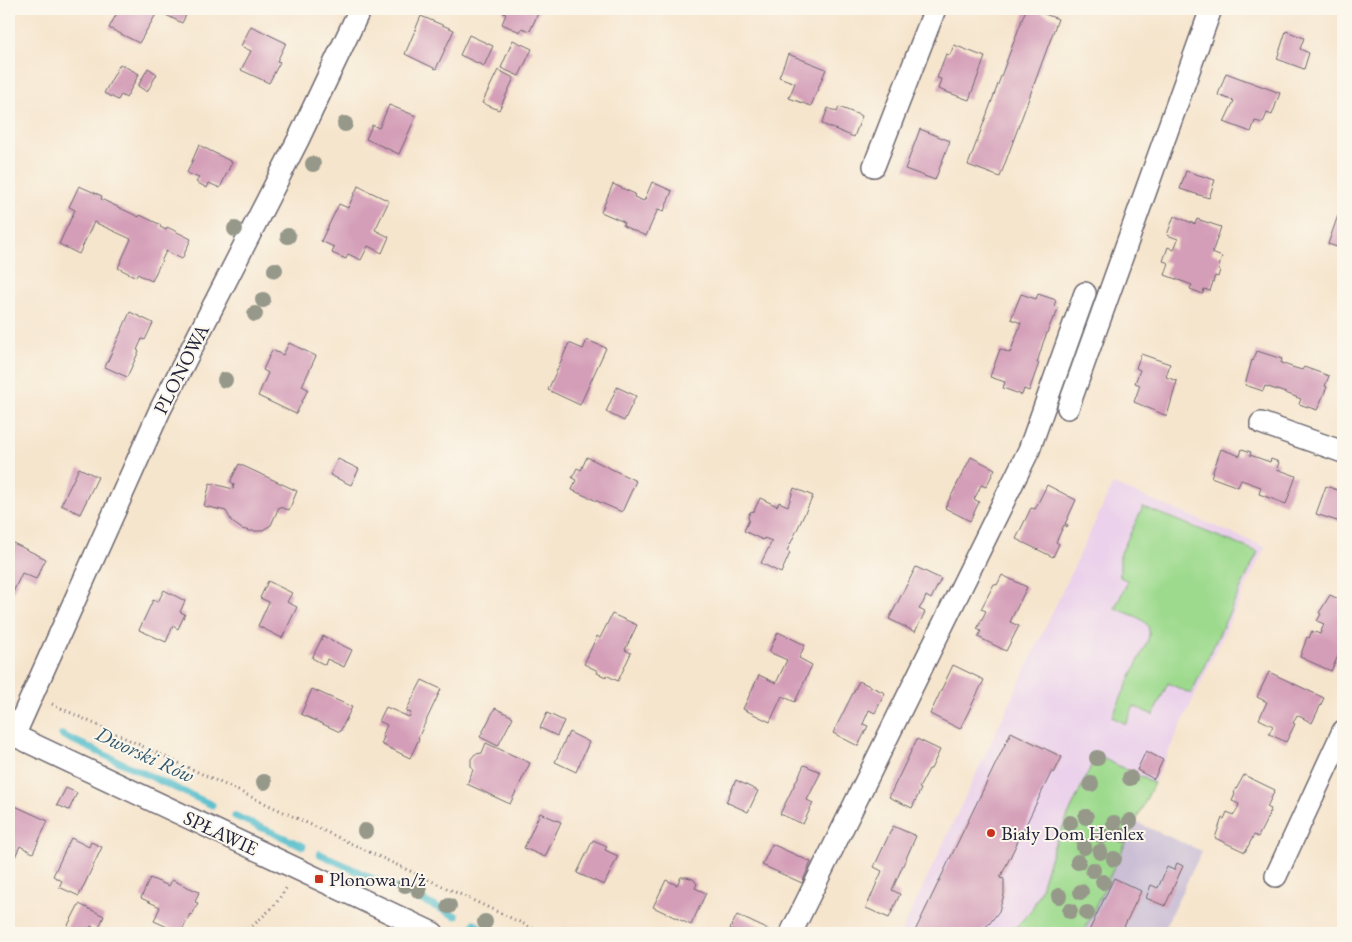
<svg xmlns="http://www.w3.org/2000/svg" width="1352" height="942" font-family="'EB Garamond',serif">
	<rect width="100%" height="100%" fill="#fbf7ec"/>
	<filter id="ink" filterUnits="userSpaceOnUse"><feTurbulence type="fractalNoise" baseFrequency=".02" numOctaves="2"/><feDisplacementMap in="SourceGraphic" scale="10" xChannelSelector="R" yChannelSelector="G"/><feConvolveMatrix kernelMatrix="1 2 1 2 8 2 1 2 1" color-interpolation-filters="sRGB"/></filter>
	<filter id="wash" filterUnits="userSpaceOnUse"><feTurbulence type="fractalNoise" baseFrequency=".0096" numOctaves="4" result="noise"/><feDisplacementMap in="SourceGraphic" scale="20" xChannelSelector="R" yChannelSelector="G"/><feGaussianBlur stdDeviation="1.12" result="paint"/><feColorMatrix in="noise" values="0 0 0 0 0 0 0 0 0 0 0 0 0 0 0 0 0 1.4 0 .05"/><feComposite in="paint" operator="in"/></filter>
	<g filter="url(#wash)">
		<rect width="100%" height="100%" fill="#f6e5cd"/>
		<path fill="#ebd1eb" d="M1113,484L1265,547L1083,933H901Z"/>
		<path fill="#cbbfd5" d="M1135,822L1202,851L1162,933H1083Z"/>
		<path fill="#9eda8e" stroke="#607e64" d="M1143,507L1258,552L1191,694L1168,683L1153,715L1134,706L1126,724L1112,717L1147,642C1157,619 1132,616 1115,608L1128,581L1120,577V555Z
			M1096,755L1154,783L1083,933H1010L1031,911L1039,894L1054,846Z"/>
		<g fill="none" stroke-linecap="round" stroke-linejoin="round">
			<path stroke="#50bccb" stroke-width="7" d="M62,735L212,805
				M235,816L303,846
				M320,854L380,882
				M395,888L456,916
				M474,924L492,933"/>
		</g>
		<g id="blocks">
			<path fill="#d49eb8" d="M119,9H189L182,23L158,11L139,43L109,28Z
				M505,9H540L530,31L522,28L520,32L502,24L506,14L503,13Z
				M1026,9H1031L1058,19L1000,177L968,165Z
				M421,16L454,30L436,69L405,54Z
				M251,26L286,43L277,61L280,62L269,83L241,70L251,51L241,46Z
				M1286,31L1304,38L1300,49L1309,53L1304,69L1277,59Z
				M469,35L493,46L484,66L460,55Z
				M513,40L532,49L519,76L501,68Z
				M954,45L985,57L969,100L938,89L941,79L937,78L946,54L950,55Z
				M788,54L826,69L811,106L789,98L795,83L779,77Z
				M120,64L139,74L126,98L121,95L118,100L104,93Z
				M148,68L157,74L147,92L138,86Z
				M498,70L514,78L499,110L482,103Z
				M1226,73L1280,93L1272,115L1267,113L1263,123L1255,121L1251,132L1224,122L1234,101L1218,95Z
				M389,105L416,116L399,154L366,139L372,125L379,128Z
				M839,107L862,116L854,137L822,124L828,108L837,112Z
				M920,129L950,141L935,180L905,169Z
				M199,145L232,162L220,188L209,183L207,188L196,182L199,178L187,173Z
				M1186,171L1215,180L1209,198L1180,189Z
				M652,182L672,191L664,211L658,209L646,236L623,226L624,222L601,212L613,184L635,194L634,197L644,201Z
				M79,186L102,196L101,199L139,217L140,215L161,225L160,227L166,230L167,227L191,239L182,259L166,251L152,281L137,274L136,277L118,268L131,239L94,222L79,254L59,244L75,210L69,207Z
				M358,186L389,201L375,230L389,237L382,253L368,246L361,260L348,254L346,259L332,253L334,247L321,241L339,204L348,208Z
				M1343,201V249L1328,244Z
				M1174,216L1195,224L1197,219L1221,227L1212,253L1222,257L1218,269L1220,270L1218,277L1215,276L1210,291L1204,289L1203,294L1190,289L1192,285L1165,275L1169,263L1163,261L1168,247L1174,250L1178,239L1167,235Z
				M1021,294L1036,299L1038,294L1056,300L1054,306L1058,308L1055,318H1053L1043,343L1037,363H1039L1029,391L1024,389L1022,395L1003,388L1005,382L990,377L1000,349L1010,353L1017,334L1021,323L1011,319Z
				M130,312L153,323L145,340L142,339L137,350L139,351L127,377L105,367Z
				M587,340L606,348L580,405L548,390L569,343L583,349Z
				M289,343L316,356L302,386L308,389L296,414L258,396L268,373L263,370L272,350L283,355Z
				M1257,351L1282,359L1281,363L1292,367L1302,370L1304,367L1329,376L1325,386L1327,387L1317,410L1299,404L1301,399L1283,392L1265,386L1263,391L1245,385L1252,360L1253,361Z
				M1141,354L1170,364L1166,377L1177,381L1167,416L1134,402L1140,385L1135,383L1140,370L1136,368Z
				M617,387L636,396L624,421L606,412Z
				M1221,449L1240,456L1242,449L1251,452L1250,455L1270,462L1271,459L1279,462L1277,469L1296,476L1286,504L1259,494L1261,487L1241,480L1238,487L1211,477Z
				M587,457L636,481L622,512L572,490L576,480L572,478L577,468L581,470Z
				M971,457L995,469L986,487L981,485L978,492L974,499L979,502L970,521L945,508Z
				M338,459L359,469L351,485L330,475Z
				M239,464L297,491L289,510L279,507L271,525L261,531H250L242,529L232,522L226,511L204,506L210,483L233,489L234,484L231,482V480Z
				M79,468L98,477L80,514L61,505Z
				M1047,485L1076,500L1065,524L1068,525L1067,527L1064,525L1056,542L1059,544L1053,557L1016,539L1031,508L1035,509Z
				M1326,486L1343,492V523L1316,514Z
				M794,488L813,496L787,551L790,553L781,573L761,563L772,541L764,538L763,540L744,531L749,520L748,517L750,512L754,511L760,498L777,506L779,502L788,506Z
				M9,541L46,559L36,579L22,573L13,592L9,590Z
				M916,567L941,579L931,599L926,596L923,603L919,609L925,612L915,632L889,619Z
				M1002,575L1027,587L1010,622L1019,626L1006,651L978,637L981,631L977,629L986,611L981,609L994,584L997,585Z
				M268,581L292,593L287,602L297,607L282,638L258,626L269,602L260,598Z
				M164,590L185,601L180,612L185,614L178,629L173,626L166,642L139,630L153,600L158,602Z
				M1330,595L1343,601V656L1339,654L1331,671L1300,657L1307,637L1309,638L1312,631L1320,634L1324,624L1317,621L1321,614L1319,613Z
				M612,614L637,625L625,650L631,653L618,681L606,675V677L597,673L598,671L584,664L597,636L600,638Z
				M778,632L805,645L799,658L812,665L795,702L782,696L770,722L743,709L759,675L776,683L787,660L769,652Z
				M323,636L352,650L344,667L327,659L325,665L312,658Z
				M953,665L984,680L960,729L930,714Z
				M1269,672L1324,698L1312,723L1297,715L1293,723L1295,724L1286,742L1269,734L1273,726L1259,719L1267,702L1257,697Z
				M422,680L441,689L418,738L419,739L410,758L381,744L384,737L382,736L387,725L379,721L386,707L409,717L411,713L406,711Z
				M859,681L885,693L875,713L869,710L863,724L868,726L858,746L833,733Z
				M312,689L352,707L340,732L301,714Z
				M495,708L513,717L498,746L480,737Z
				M547,713L564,721L557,736L540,728Z
				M569,732L589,742L576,772L555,762Z
				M1011,732L1062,757L1054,773L1052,771L1000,878L1004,879V895L999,911L990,923L979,933H914Z
				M917,739L940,750L931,769H929L919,788L921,789L912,808L889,797Z
				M486,743L530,763L510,804L467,784L473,770L471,766V759L475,754L482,753Z
				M1146,751L1163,760L1154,779L1137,770Z
				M804,765L821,772L807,800L813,803L803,824L780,814Z
				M1244,775L1275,790L1267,807L1271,809L1265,823L1258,837L1254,835L1245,852L1215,838L1222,818L1224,819L1227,812L1234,815L1237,810L1239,804L1232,801L1235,794L1234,793Z
				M736,780L758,791L748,812L726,802Z
				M66,788L77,793L69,810L57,805Z
				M15,806L48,821L33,853L20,846L14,859L9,857V820Z
				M540,813L561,822L545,857L524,848Z
				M893,826L916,836L892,890L900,894L889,918L866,908L882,871L874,867Z
				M71,838L89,847L91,842L102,847L79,896L59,887L62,881L53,876Z
				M593,840L607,846L605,850L618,856L604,885L577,873Z
				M772,844L811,862L802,883L762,865Z
				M1177,863L1183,866L1165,906L1146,898L1151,885L1158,888L1167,867L1174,870Z
				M681,877H687L693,879L697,884L695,888L706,893L691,925L653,907L666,880L677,885Z
				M150,878L169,886L172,880L199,892L195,902L198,903L192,915L190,914L181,933L154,921L160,907L141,898Z
				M1114,878L1141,891L1121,933H1088Z
				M79,904L104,916L98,930L91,926L87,933H64Z
				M737,915L769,930L767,933H737V932L730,929Z"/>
		</g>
	</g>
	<g filter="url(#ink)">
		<use href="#blocks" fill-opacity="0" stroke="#6c666e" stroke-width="1"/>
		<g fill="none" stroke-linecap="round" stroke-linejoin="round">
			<g stroke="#6c666e" stroke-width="24">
				<path id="minor" d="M874,166L935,9
					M1068,408L1211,9
					M1261,423L1343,452
					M9,733L433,933
					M14,736L160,410L298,140L360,9
					M1276,876L1343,731
					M791,933L1029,450L1085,293"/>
			</g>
			<path stroke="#6c666e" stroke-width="3" stroke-dasharray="1 4" stroke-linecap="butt" d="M52,704L543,933
				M245,933L274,906L287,887"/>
			<use href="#minor" stroke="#fff" stroke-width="21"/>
		</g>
		<g fill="#96988a">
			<circle cx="345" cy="124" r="8"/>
			<circle cx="313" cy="164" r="8"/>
			<circle cx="235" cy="229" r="8"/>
			<circle cx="288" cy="236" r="8"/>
			<circle cx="275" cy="270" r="8"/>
			<circle cx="263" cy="300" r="8"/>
			<circle cx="255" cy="314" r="8"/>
			<circle cx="225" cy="380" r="8"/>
			<circle cx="1097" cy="758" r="8"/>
			<circle cx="1130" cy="778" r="8"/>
			<circle cx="264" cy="782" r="8"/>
			<circle cx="1091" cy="784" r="8"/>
			<circle cx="1086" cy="817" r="8"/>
			<circle cx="1130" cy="821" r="8"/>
			<circle cx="1070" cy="823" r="8"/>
			<circle cx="1114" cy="823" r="8"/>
			<circle cx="365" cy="831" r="8"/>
			<circle cx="1124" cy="835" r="8"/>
			<circle cx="1102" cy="836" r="8"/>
			<circle cx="1084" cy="847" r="8"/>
			<circle cx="1100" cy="852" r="8"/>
			<circle cx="1114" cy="859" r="8"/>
			<circle cx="1078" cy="862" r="8"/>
			<circle cx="1093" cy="870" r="8"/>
			<circle cx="1103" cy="882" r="8"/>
			<circle cx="405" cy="885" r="8"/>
			<circle cx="419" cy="891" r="8"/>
			<circle cx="1081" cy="892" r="8"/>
			<circle cx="1059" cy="896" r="8"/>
			<circle cx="449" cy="906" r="8"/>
			<circle cx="1070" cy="911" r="8"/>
			<circle cx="1087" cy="913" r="8"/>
			<circle cx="485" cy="922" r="8"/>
		</g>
	</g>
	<g fill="#c8321e" stroke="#fbf7ec" stroke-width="2">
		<circle cx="991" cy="833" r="5"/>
		<rect x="314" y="874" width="10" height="10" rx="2.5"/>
	</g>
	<g text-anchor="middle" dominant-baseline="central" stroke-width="4" stroke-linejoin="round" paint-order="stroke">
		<g font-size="20" fill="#22223b" stroke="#fbf7ec">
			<text transform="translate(181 369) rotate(-63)">PLONOWA</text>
			<text transform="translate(221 833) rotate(25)">SPŁAWIE</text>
		</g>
		<g font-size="20" fill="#22223b" stroke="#fbf7ec" text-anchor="start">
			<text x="1001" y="833">Biały Dom Henlex</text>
			<text x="329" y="879">Plonowa n/ż</text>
		</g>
		<g font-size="21" font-style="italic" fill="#32586d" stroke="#fbf7ec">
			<text transform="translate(145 754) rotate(25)">Dworski Rów</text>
		</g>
	</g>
	<rect width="1352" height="942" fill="none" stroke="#fbf7ec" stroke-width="30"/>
</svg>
